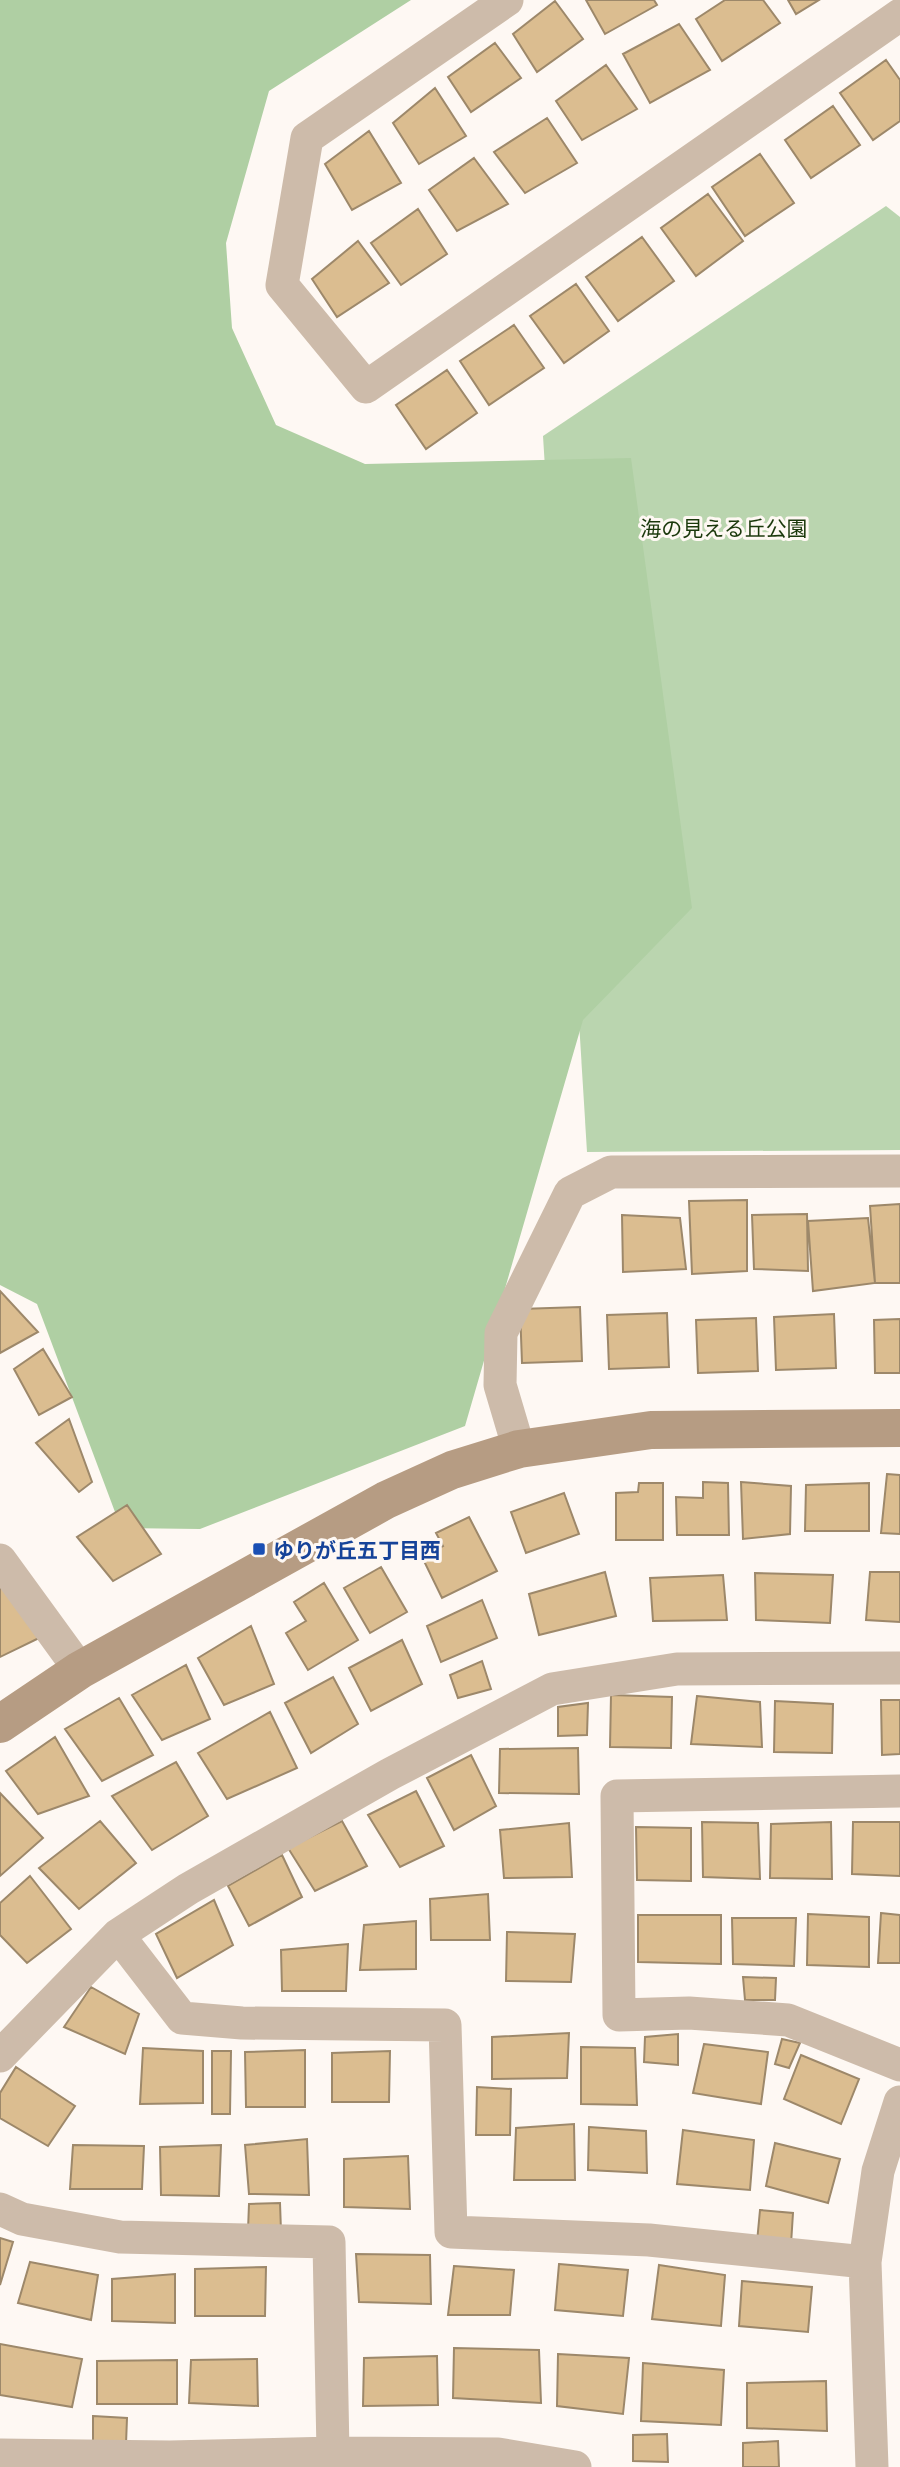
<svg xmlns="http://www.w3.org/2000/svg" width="900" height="2467" font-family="'Exo 2','Noto Sans JP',sans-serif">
	<rect width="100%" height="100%" fill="#fef8f3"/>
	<path fill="#bad5af" d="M886,206L900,217V1150L587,1152L543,436Z"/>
	<path fill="#afcfa3" d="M0,0H411L269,91L226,243L232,328L276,425L365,464L631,458L692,908L583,1020L465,1426L200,1529L121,1528L37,1304L0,1285Z"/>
	<path fill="#dbbd90" stroke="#9d886a" stroke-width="2" d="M586,0H654L657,5L605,34Z
		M725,0H763L780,23L722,61L696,19Z
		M788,0H819L796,14Z
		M555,1L583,39L537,72L513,34Z
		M679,24L710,70L650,103L623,54Z
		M495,43L521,78L471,112L448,77Z
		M886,60L900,80V121L873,140L840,93Z
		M606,65L637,109L582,140L556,101Z
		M435,88L466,136L419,164L393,123Z
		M833,106L860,145L811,178L785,140Z
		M547,118L577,163L525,193L494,152Z
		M369,131L401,183L352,210L325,164Z
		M760,154L794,203L745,236L712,187Z
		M474,158L508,204L457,231L429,190Z
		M708,194L743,241L696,276L661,228Z
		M418,209L447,254L401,285L371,243Z
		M642,237L674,281L618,321L586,277Z
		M358,241L389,283L337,317L312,279Z
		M576,284L609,331L564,363L530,316Z
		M514,325L544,368L489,405L460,361Z
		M447,370L477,413L426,449L396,405Z
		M747,1200V1271L692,1274L689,1201Z
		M900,1204V1283H875L870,1206Z
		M807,1214L808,1271L754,1269L752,1215Z
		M622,1215L680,1218L686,1269L623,1272Z
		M868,1218L875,1283L813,1291L808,1221Z
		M0,1291L38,1332L0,1353Z
		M580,1307L582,1361L522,1363L520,1309Z
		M667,1313L669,1367L609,1369L607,1315Z
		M834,1314L836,1368L776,1370L774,1317Z
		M756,1318L758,1371L698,1373L696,1320Z
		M900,1319V1373H875L874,1320Z
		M43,1349L72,1397L39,1415L14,1369Z
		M69,1419L92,1482L79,1492L36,1443Z
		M887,1474L900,1475V1534L881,1533Z
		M703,1482L728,1483L729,1535H677L676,1497L703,1498Z
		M741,1482L791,1486L790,1534L743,1539Z
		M639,1483H663V1540H616V1493L638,1492Z
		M869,1483V1531H805L806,1485Z
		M564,1493L579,1534L526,1553L511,1512Z
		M127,1505L161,1554L113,1581L77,1537Z
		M469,1517L497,1571L442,1598L422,1557L443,1546L436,1533Z
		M381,1567L407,1612L370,1633L344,1588Z
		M605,1572L616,1616L539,1635L529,1594Z
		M870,1572H900V1622L866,1620Z
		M755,1573L833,1575L830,1623L756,1620Z
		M723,1575L727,1620L653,1621L650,1578Z
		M0,1581L39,1638L0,1657Z
		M324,1583L358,1640L308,1670L286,1633L306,1621L294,1602Z
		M482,1600L497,1638L441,1662L427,1626Z
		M251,1626L274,1684L224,1705L198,1658Z
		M402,1640L422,1684L371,1711L349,1668Z
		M482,1661L491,1689L458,1698L450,1675Z
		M186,1665L210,1719L162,1740L132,1695Z
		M333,1677L358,1724L311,1753L285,1703Z
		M611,1695L672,1697L671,1748L610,1747Z
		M697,1696L760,1702L762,1747L691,1744Z
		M119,1698L153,1755L102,1781L65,1729Z
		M881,1700H900V1754L882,1755Z
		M775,1701L833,1704L832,1753L774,1752Z
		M588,1703L587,1735L558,1736V1707Z
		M270,1712L297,1768L227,1799L198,1753Z
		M55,1737L89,1796L38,1814L6,1771Z
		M578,1748L579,1794L499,1793L500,1749Z
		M471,1755L496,1806L454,1830L427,1778Z
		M176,1762L208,1816L152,1850L112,1796Z
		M416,1791L444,1846L400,1867L368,1815Z
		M0,1793L43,1838L0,1876Z
		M100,1821L136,1863L79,1909L39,1868Z
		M342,1821L367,1866L315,1891L288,1848Z
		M702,1822L758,1823L760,1879L703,1877Z
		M831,1822L832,1879L770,1878L771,1824Z
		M853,1822H900V1876L852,1874Z
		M569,1823L572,1877L504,1878L500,1830Z
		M636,1827L691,1828V1881L637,1880Z
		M282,1855L302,1897L249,1926L228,1886Z
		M30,1876L71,1929L27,1963L0,1935V1903Z
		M488,1894L490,1940H431L430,1899Z
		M214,1900L233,1945L177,1978L156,1934Z
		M881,1913L900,1915V1963H878Z
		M808,1914L869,1917V1967L807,1965Z
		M638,1915H721V1964L638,1962Z
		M732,1918H796L794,1966L733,1964Z
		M416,1921V1969L360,1970L364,1925Z
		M507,1932L575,1934L571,1982L506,1981Z
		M348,1944L346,1991H282L281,1950Z
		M743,1977L776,1978L775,2000H745Z
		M91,1987L139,2014L125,2054L64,2027Z
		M569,2033L567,2078L492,2079V2037Z
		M678,2034V2065L644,2062L645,2037Z
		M782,2039L800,2043L789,2068L775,2064Z
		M704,2044L768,2052L761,2104L693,2093Z
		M581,2047L635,2048L637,2105L581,2104Z
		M143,2048L203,2051V2103L140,2104Z
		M305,2050V2107H246L245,2052Z
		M212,2051H231L230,2114H212Z
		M390,2051L389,2102H332V2053Z
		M801,2055L859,2079L841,2124L784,2099Z
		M16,2067L75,2106L48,2146L0,2118V2093Z
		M477,2087L511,2089L510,2135H476Z
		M574,2124L575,2180H514L516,2128Z
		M589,2127L646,2131L647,2173L588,2170Z
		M683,2130L754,2140L750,2190L677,2184Z
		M307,2139L309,2195L249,2194L245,2145Z
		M775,2143L840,2159L828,2203L766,2186Z
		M73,2145L144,2146L142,2189H70Z
		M221,2145L219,2196L161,2195L160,2147Z
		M408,2156L410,2209L344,2207V2159Z
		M280,2203L281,2231L248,2230L249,2204Z
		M760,2210L793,2213L791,2244L757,2242Z
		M0,2238L13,2242L0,2285Z
		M356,2254L430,2255L431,2304L359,2302Z
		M30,2262L98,2275L91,2320L18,2303Z
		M559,2264L628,2270L623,2316L555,2310Z
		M659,2265L725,2275L721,2326L652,2319Z
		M454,2266L514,2270L510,2315H448Z
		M266,2267L265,2316H195V2269Z
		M175,2274V2323L112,2321V2279Z
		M742,2281L812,2287L808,2332L739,2326Z
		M0,2344L82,2359L72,2407L0,2395Z
		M454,2348L539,2350L541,2403L453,2398Z
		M558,2354L629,2358L623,2414L557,2406Z
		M437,2356L438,2405L363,2406L364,2358Z
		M257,2359L258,2406L189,2403L191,2360Z
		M177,2360V2404H97V2361Z
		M643,2363L724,2370L721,2425L641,2421Z
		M826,2381L827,2431L747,2428V2383Z
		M93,2416L127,2418L126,2444L93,2442Z
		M667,2434L668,2462L633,2461V2435Z
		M778,2441L779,2467H743V2443Z"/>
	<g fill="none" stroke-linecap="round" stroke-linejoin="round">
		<path stroke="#cdbbaa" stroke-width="33" d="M507,0L307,138L282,285L366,387L900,15
			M519,1449L500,1385L501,1333L570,1193L611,1172L900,1171
			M0,1560L80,1670
			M900,1791L617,1796L619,2015L689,2013L788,2020L900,2065
			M118,1935L182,2018L242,2023L445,2025L451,2232L649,2240L865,2262
			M0,2056L118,1935L188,1889L390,1774L552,1689L677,1669L900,1668
			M0,2209L22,2219L120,2237L329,2242L333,2453
			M0,2455L170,2457L333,2453L498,2454L575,2467
			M872,2467L865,2262L878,2171L900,2102"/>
		<path stroke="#b69c83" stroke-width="38" d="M0,1724L80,1670L386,1500L452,1470L519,1449L651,1430L900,1428"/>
	</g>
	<rect fill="#1a4fb4" stroke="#fef8f3" stroke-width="2.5" x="252" y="1542" width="14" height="14" rx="3.5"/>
	<g text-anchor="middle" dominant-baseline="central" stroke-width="6" stroke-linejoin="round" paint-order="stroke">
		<g font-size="21" fill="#1a380b" stroke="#fef8f3">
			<text x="724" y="527">海の見える丘公園</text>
		</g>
		<g font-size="21" font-weight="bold" fill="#164399" stroke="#fef8f3" text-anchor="start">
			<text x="273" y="1549">ゆりが丘五丁目西</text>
		</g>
	</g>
</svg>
